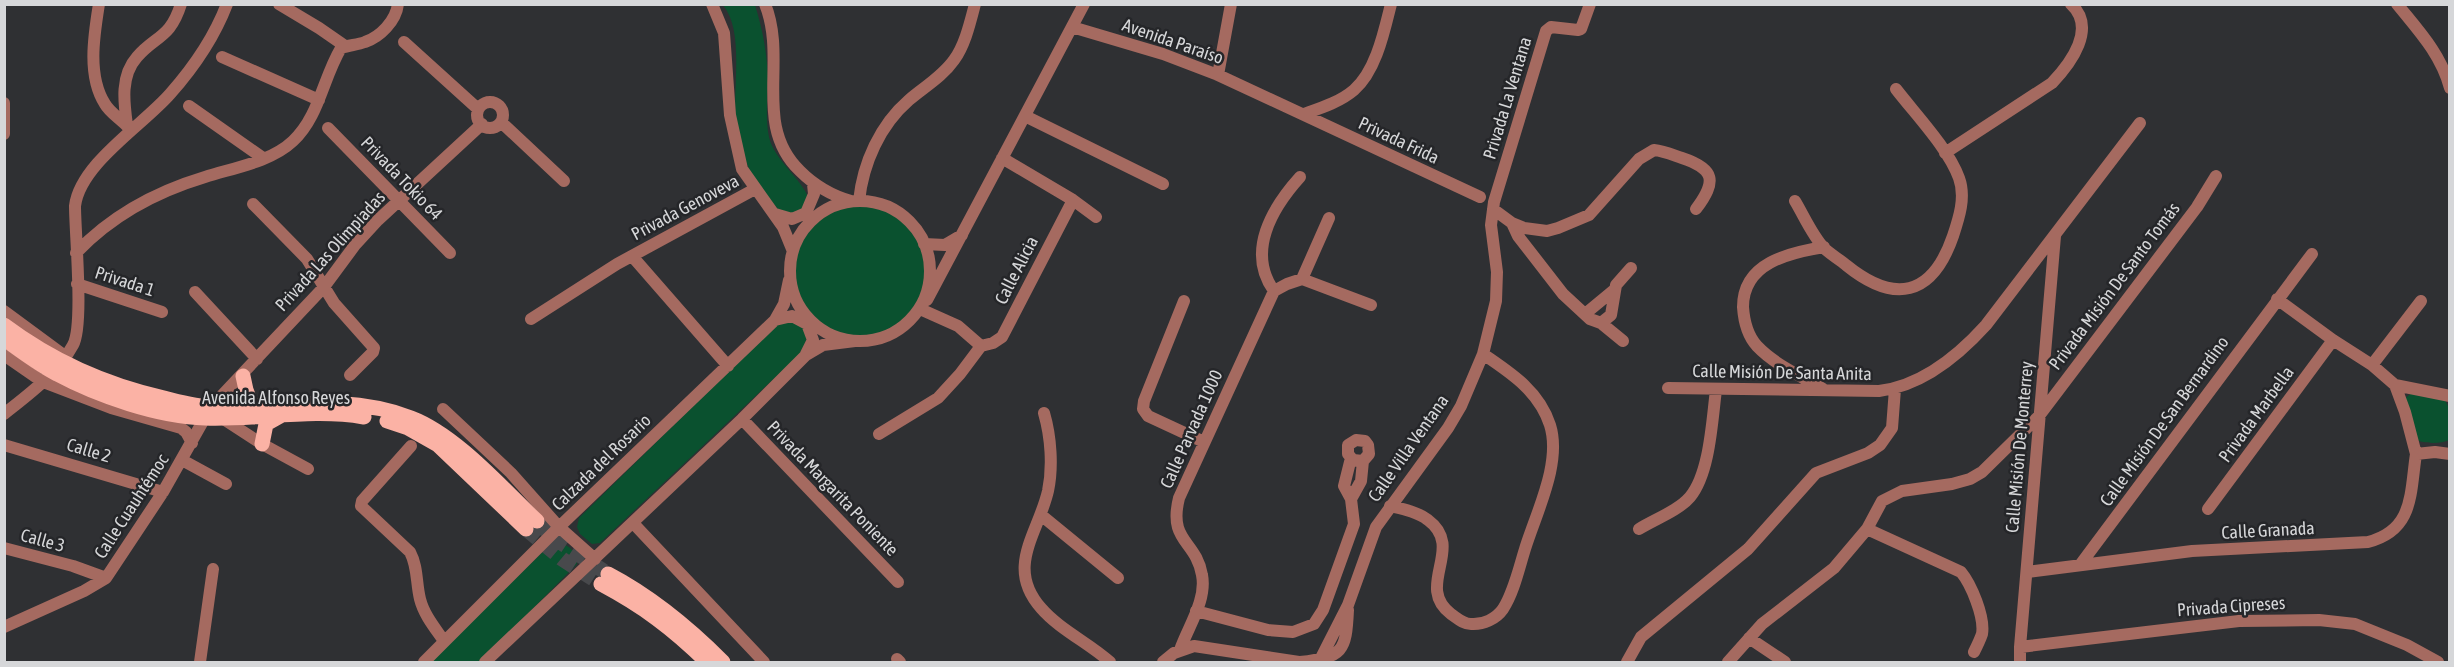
<svg xmlns="http://www.w3.org/2000/svg" width="2454" height="667" font-family="'Asap Condensed',sans-serif">
	<rect width="100%" height="100%" fill="#2f3033"/>
	<path fill="#0a512f" d="M723,5H755C762,27 767,52 768,77C768,96 765,117 769,137C774,161 808,184 809,202L799,214H783C756,188 740,159 736,122C732,89 745,32 723,5Z
		M795 271a65 65 0 1 1 130 0a65 65 0 1 1-130 0Z
		M780,321L799,323L808,335L802,352L600,543L592,544L580,534L577,527L579,518Z
		M2413,392L2443,396L2449,408V440C2441,444 2423,444 2415,439L2404,399Z
		M559,542C570,546 577,552 577,564L480,662H430L552,543Z"/>
	<g fill="none" stroke-linecap="round" stroke-linejoin="round">
		<path stroke="#48494c" stroke-width="15" stroke-dasharray="15 8" stroke-linecap="butt" d="M537,521L554,538L608,574
			M526,529L562,559L601,584"/>
		<path stroke="#a56a60" stroke-width="12" d="M99,4C94,35 87,76 105,104C110,113 121,119 128,127
			M279,4L319,28L345,46
			M712,4L724,33L730,115L742,169L783,227L792,249
			M765,4C788,61 752,125 800,171C815,186 830,195 851,201
			M2397,4C2418,30 2441,54 2450,88
			M1072,27L1163,54L1218,75L1480,197
			M404,42L478,109
			M222,57L319,100
			M1218,75L1231,4
			M477 115a13 13 0 1 1 26 0a13 13 0 1 1-26 0Z
			M4,103V134
			M189,106L263,158
			M1304,114C1321,108 1340,102 1354,90C1376,71 1384,32 1391,4
			M1025,116L1163,184
			M501,122L564,181
			M127,125C124,103 120,76 137,57C156,35 170,39 181,4
			M328,128L450,253
			M1945,153L2052,83C2071,63 2097,28 2071,4
			M1002,158L1073,200L1096,217
			M859,201C863,163 880,125 909,100C924,87 942,77 954,60C965,45 970,23 975,4
			M1795,201C1804,216 1812,235 1824,248C1830,254 1839,259 1846,265C1894,304 1932,297 1953,236C1959,218 1966,197 1959,178C1948,148 1916,115 1896,89
			M790 271a70 70 0 1 1 140 0a70 70 0 1 1-140 0Z
			M253,204L307,259L334,303L374,348L373,352L350,375
			M1493,209L1512,223L1524,228L1547,231L1558,228L1589,215L1639,159L1654,150C1664,151 1673,155 1682,158C1715,169 1717,181 1696,209
			M775,214L792,219L806,213L814,194L813,184
			M1512,223L1518,236L1563,294L1590,319L1601,323L1623,341
			M924,244L945,245L962,235
			M76,253C112,215 155,192 205,177C233,168 271,162 293,141C319,117 323,78 341,48C349,45 357,45 365,42C380,37 396,21 398,4
			M632,256L728,366
			M1302,279L1329,218
			M77,284L162,312
			M1274,291C1246,252 1272,208 1300,177
			M1274,291L1287,284L1302,279L1371,305
			M195,292L257,359
			M2277,299L2333,340L2372,365L2395,385L2405,412L2416,454
			M927,300L1084,4
			M1184,301L1144,401L1143,409L1148,416L1204,442
			M920,309L958,326L981,346
			M4,311L65,356
			M1585,314L1614,290
			M531,319L617,264L755,189
			M775,320L792,316L807,324L813,340L806,354
			M1601,323L1611,315L1616,285L1631,268
			M981,346L993,343L1002,337L1073,200
			M4,355L43,382L111,408L181,428L186,432L192,443
			M2372,365L2421,301
			M2395,385L2450,396
			M1668,388L1879,391C1921,386 1958,356 1986,325L2140,123
			M1823,389C1801,376 1775,365 1757,346C1747,335 1744,322 1743,307C1743,263 1788,253 1824,247
			M443,409L511,473L559,527L595,559
			M1044,413C1051,437 1053,467 1048,491C1038,534 1005,567 1041,608C1060,630 1089,643 1110,662
			M4,414C29,394 58,373 73,345C84,326 75,233 75,206C80,164 143,125 170,94C194,67 214,38 227,4
			M222,418L262,444L308,469
			M742,419L898,582
			M879,434L938,398L960,374L981,346
			M4,445L163,492
			M411,446L362,501L361,506L410,552C418,567 416,583 420,599C424,615 435,628 444,641
			M1351,458L1344,486L1351,499
			M182,460L226,484
			M1390,506C1403,509 1418,512 1428,520C1466,548 1414,586 1451,614C1457,618 1463,624 1471,624C1483,625 1496,619 1503,609C1514,592 1519,568 1525,549C1536,513 1562,463 1550,425C1539,391 1511,373 1483,354
			M2208,509L2333,340
			M1041,515L1118,578
			M633,523L764,662
			M1639,529C1655,519 1678,511 1690,497C1710,473 1712,420 1716,390
			M1867,529L1961,572C1971,584 1985,617 1982,634C1980,640 1977,646 1974,652
			M4,548L73,566L106,578
			M2080,565L2312,254
			M2027,572L2192,551L2368,542C2414,530 2410,494 2416,454L2435,452L2450,454
			M1196,611L1268,630L1293,632L1314,624L1323,610L1354,524L1351,499L1361,481L1363,461L1369,454L1368,445L1365,441L1356,440L1348,445V454L1353,460L1363,461
			M4,627L84,591L106,578L163,492L211,407L324,287L355,245L378,220L482,124
			M1749,638L1785,662
			M2020,647L2239,621L2319,620L2355,624L2407,645L2438,662
			M1180,650C1188,627 1207,600 1202,575C1196,540 1168,542 1179,498L1274,291
			M897,659L900,662
			M1320,660L1348,605L1376,527L1448,428L1461,406L1483,354L1496,301L1497,272L1491,225L1494,202L1546,31L1551,27L1578,30L1581,29L1590,4
			M200,662L213,569
			M424,662L559,527L775,320L784,304L789,280
			M485,662L742,419L806,355L823,345L855,341
			M1163,662L1174,653L1194,646L1299,662
			M1300,662C1343,657 1346,652 1348,610
			M1627,662L1641,637L1748,549L1816,473L1868,453L1880,445L1892,428L1895,389
			M1728,662L1762,624L1834,568L1867,529L1882,501L1902,491L1952,484L1970,479L1982,472L2039,416L2197,207L2216,176
			M2020,662V647L2055,236"/>
		<path stroke="#fbb2a5" stroke-width="15" d="M4,325C52,361 106,385 164,398C180,402 197,407 213,407C280,407 347,393 411,418C456,435 502,488 537,521
			M4,339C21,351 39,365 57,374C98,396 159,417 205,418C258,420 311,408 364,417
			M243,376L246,390L252,406
			M387,421L408,428L438,445L526,529
			M262,444L266,424L282,415
			M608,574C652,597 688,627 723,662
			M601,584C644,607 672,628 707,662"/>
	</g>
	<g text-anchor="middle" dominant-baseline="central" stroke-width="5" stroke-linejoin="round" paint-order="stroke">
		<g font-size="18" fill="#d6d7d9" stroke="#252629">
			<text transform="translate(1173 41) rotate(19)">Avenida Paraíso</text>
			<text transform="translate(1507 98) rotate(-73)">Privada La Ventana</text>
			<text transform="translate(1399 140) rotate(25)">Privada Frida</text>
			<text transform="translate(402 178) rotate(46)">Privada Tokio 64</text>
			<text transform="translate(685 207) rotate(-28)">Privada Genoveva</text>
			<text transform="translate(330 251) rotate(-48)">Privada Las Olimpiadas</text>
			<text transform="translate(1016 270) rotate(-63)">Calle Alicia</text>
			<text transform="translate(125 281) rotate(18)">Privada 1</text>
			<text transform="translate(2114 286) rotate(-53)">Privada Misión De Santo Tomás</text>
			<text transform="translate(1782 372) rotate(1)">Calle Misión De Santa Anita</text>
			<text x="276" y="397">Avenida Alfonso Reyes</text>
			<text transform="translate(2256 414) rotate(-54)">Privada Marbella</text>
			<text transform="translate(2164 421) rotate(-54)">Calle Misión De San Bernardino</text>
			<text transform="translate(1191 429) rotate(-66)">Calle Parvada 1000</text>
			<text transform="translate(2019 447) rotate(-85)">Calle Misión De Monterrey</text>
			<text transform="translate(1408 448) rotate(-55)">Calle Villa Ventana</text>
			<text transform="translate(89 450) rotate(17)">Calle 2</text>
			<text transform="translate(601 462) rotate(-44)">Calzada del Rosario</text>
			<text transform="translate(833 488) rotate(46)">Privada Margarita Poniente</text>
			<text transform="translate(131 506) rotate(-57)">Calle Cuauhtémoc</text>
			<text transform="translate(2268 530) rotate(-3)">Calle Granada</text>
			<text transform="translate(43 540) rotate(15)">Calle 3</text>
			<text transform="translate(2231 606) rotate(-4)">Privada Cipreses</text>
		</g>
	</g>
	<rect width="2454" height="667" fill="none" stroke="#d6d7d9" stroke-width="12"/>
</svg>
